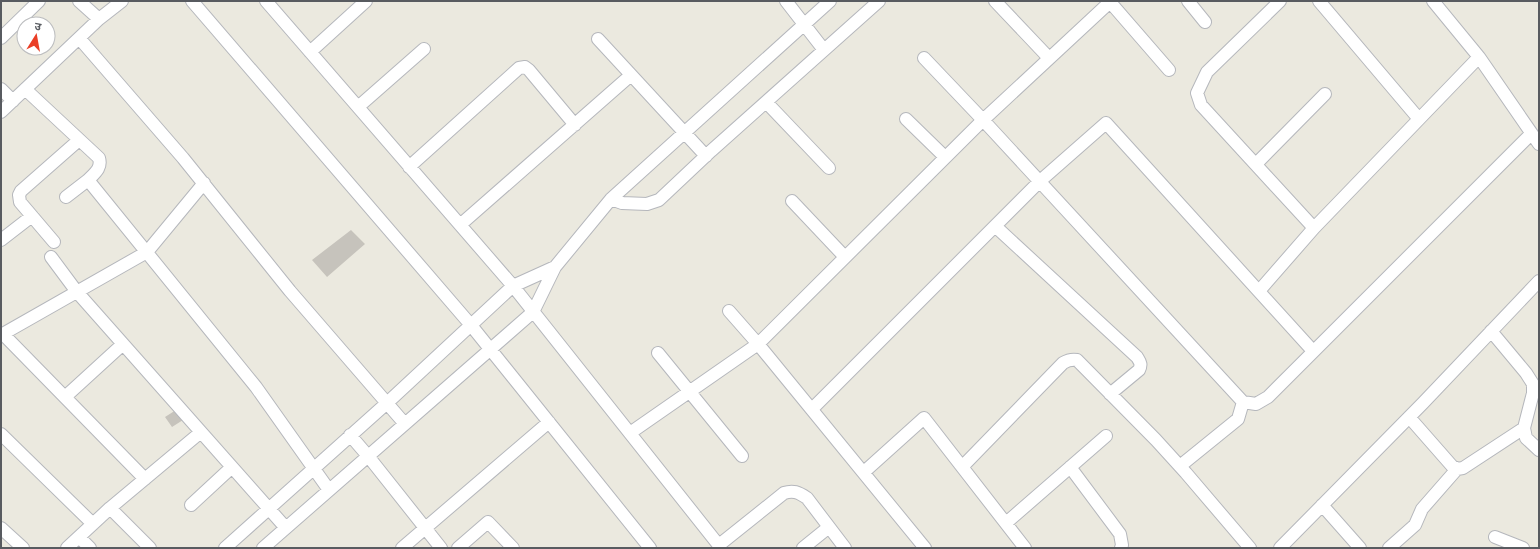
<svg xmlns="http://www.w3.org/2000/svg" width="1540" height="549" font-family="'Open Sans','Noto Sans Devanagari',sans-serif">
	<rect width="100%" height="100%" fill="#ebe9df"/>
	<path fill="#c6c3bc" d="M351,230L365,244L327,277L312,260Z
		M176,410L183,420L172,427L165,417Z"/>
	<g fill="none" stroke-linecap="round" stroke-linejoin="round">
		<g stroke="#b5b7bc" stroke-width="14">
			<path id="minor" d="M79,1L99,19
				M192,1L470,324L650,548
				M266,1L513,286L721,548
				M786,1L824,50
				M995,1L1049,58
				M1188,1L1205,22
				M1280,1L1207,72L1197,93L1201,105L1314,228
				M1319,1L1419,119
				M1433,1L1479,57L1539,144
				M1110,2L1169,70
				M1,38L39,1
				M79,38L183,158L290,291L405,424
				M598,39L706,156
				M310,52L366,1
				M924,58L983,120L1243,402L1256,404L1268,397L1531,134
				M1,89L13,101
				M25,89L99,158C102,168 95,173 88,180L256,387L329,490
				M766,102L829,168
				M358,107L424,49
				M1,112L99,19L122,1
				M906,119L945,157
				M1256,164L1325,94
				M409,167L519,68L525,67L529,70L575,125
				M66,197L88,180
				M611,199L622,203L647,204L659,200L711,151L879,1
				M792,201L845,257
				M460,225L631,75
				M995,226L1137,357C1140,362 1142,364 1139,370L1110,394
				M1,240L32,216
				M54,242L20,202L19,195L21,191L79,140
				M51,257L77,292L286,528
				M1259,291L1314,228L1479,57
				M729,311L758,344L925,548
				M1491,331L1526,373L1533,384V393L1524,428L1526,438L1539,450
				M3,334L145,479
				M1,335L147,252L204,183
				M658,353L742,456
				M65,397L123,344
				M812,409L1040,181L1106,123L1313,351
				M1409,417L1452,466L1457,469L1463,468L1524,428
				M630,433L758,344L983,120L1111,1
				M1,434L93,524
				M350,435L368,456L441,548
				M1180,466L1238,419L1243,402
				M962,467L1063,363C1068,360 1071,359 1077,360L1156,440L1186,473L1250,548
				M1070,467L1120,534L1122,545L1121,548
				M864,472L924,418L1025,548
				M191,505L232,467
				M1322,505L1360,548
				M110,508L201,432
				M1006,523L1106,436
				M1,528L23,548
				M79,537L90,548
				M1495,537L1523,548
				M719,545L784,493C793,490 798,492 807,498L845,548
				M67,548L110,508L150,548
				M225,548L387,403L513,286L555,267
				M263,548L533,312L555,267L611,199L830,1
				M402,548L549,422
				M458,548L488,522L513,548
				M803,548L829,527
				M1280,548L1423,403L1539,281
				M1389,548L1415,525L1422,509L1457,469"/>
		</g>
		<use href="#minor" stroke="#fff" stroke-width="12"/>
	</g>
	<rect width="1540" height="549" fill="none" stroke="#585b60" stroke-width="4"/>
	<g transform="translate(36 36) rotate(11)"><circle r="19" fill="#ffffff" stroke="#bcbdbf"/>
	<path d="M0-3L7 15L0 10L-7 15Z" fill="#ea3e26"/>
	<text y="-6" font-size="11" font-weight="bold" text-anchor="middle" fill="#585b60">उ</text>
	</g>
</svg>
